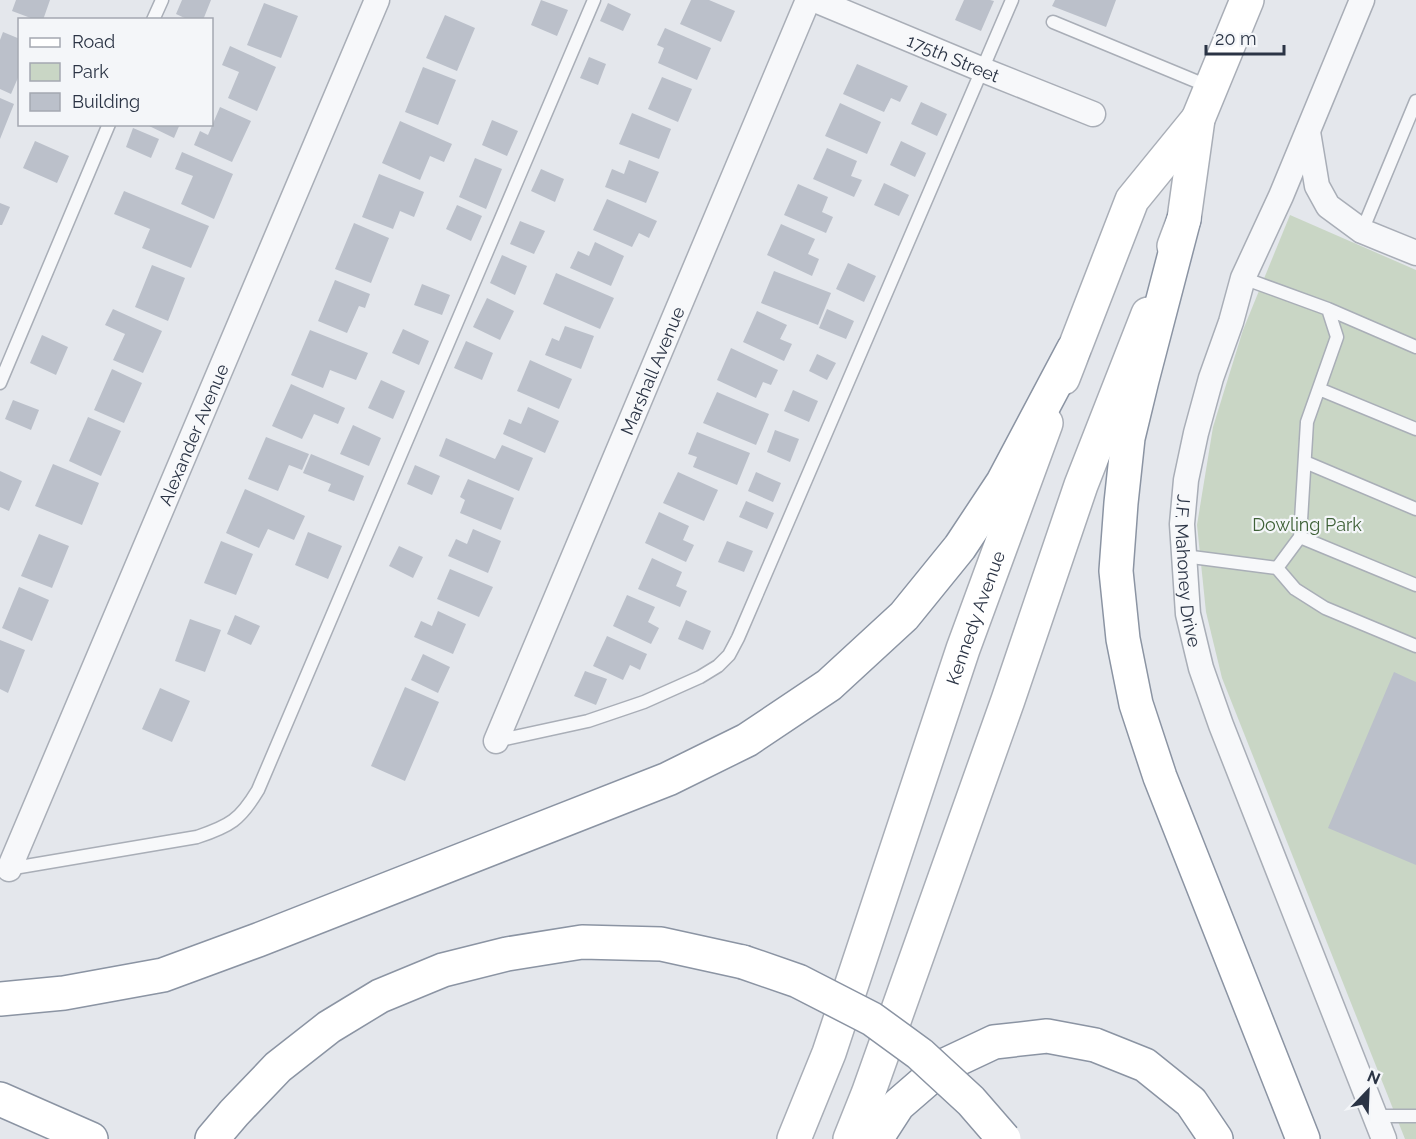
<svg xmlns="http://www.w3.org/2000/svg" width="1416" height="1139" font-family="Raleway,sans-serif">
	<rect width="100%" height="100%" fill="#e4e7ec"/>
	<path fill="#c9d6c5" d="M1290,215L1416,270V1139H1405L1222,678L1206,612L1197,525L1213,427L1243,330Z"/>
	<path fill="#bbc0ca" d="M16,0H50L43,20H36L12,11Z
		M182,0H211L203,20H189L176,14Z
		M541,0L568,10L557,36L531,25Z
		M691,0H709L735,11L721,42L680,24Z
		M964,0H990L994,1L981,31L955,20Z
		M1055,0H1116L1106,27L1052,6Z
		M264,3L298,16L281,58L247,45Z
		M608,3L631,14L623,31L600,21Z
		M445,15L475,28L457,71L426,58Z
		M665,28L711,48L697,80L658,63L664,48L657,45Z
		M3,32L20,39V73L11,94L0,89V40Z
		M230,46L276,67L257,111L228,98L239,72L222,65Z
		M589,57L606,64L598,85L580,78Z
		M857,64L908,86L900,102L891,98L884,112L843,94Z
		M423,67L456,80L438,125L405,112Z
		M662,77L692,89L678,122L648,109Z
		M0,98L14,104L0,139Z
		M921,102L947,114L937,136L911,124Z
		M840,103L881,122L867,154L825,136Z
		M220,107L251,121L232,162L194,145L200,131L208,135Z
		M632,113L671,129L659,159L619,144Z
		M492,120L518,131L507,156L482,145Z
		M400,121L452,144L444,162L430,156L420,180L382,163Z
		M145,124H180L174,138Z
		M133,128L159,139L151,158L126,147Z
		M35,141L69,156L57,183L23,168Z
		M901,141L926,153L915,177L890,165Z
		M827,148L857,161L851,176L862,180L854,197L813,179Z
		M182,152L233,174L214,219L181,204L193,176L175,169Z
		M475,158L502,169L486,209L459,197Z
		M629,160L659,172L646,203L605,187L612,169L624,174Z
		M541,169L564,179L555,202L531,191Z
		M379,174L424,192L414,217L400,211L393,229L362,217Z
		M884,183L909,195L899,216L874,205Z
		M798,184L828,197L822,212L833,217L826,233L784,215Z
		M124,191L209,226L191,268L142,248L150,229L114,214Z
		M607,199L657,221L649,238L639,233L632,247L593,230Z
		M0,203L10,207L2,225H0Z
		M457,205L482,216L471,241L446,229Z
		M520,221L545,231L534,254L510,244Z
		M354,223L389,238L371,283L335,269Z
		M781,224L815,239L808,254L819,259L812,276L767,255Z
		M595,242L624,256L611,286L570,268L578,251L589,256Z
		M502,255L527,266L515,295L490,283Z
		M848,263L876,276L864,302L836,289Z
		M152,265L185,278L168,321L135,307Z
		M774,271L831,293L818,325L761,303Z
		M556,273L614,298L600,329L543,304Z
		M335,280L370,294L365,308L359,306L347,333L318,321Z
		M422,284L450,295L442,315L414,305Z
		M487,298L514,311L500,340L473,327Z
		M113,309L162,331L143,373L113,360L125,334L105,325Z
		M827,309L854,321L846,339L819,328Z
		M757,311L787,325L780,339L792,344L784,361L743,342Z
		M565,326L594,336L581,369L545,355L552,338L559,341Z
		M403,329L429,341L419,365L392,353Z
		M310,330L368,353L356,380L330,370L323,388L291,375Z
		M42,335L68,347L56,375L30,363Z
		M466,341L493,353L482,380L454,368Z
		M731,348L778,370L771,385L763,382L756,398L717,380Z
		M817,354L836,363L827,380L809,371Z
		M530,360L572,379L559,409L517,391Z
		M112,369L142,383L124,423L94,410Z
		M381,380L405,391L393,419L368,408Z
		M291,384L345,408L338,424L314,414L302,439L272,426Z
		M793,390L818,401L809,422L784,411Z
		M717,392L769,414L756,445L703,423Z
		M13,400L39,410L31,430L5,419Z
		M528,407L559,421L545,453L503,434L509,419L521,424Z
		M88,417L121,431L101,476L69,461Z
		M353,425L381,438L369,466L340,454Z
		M775,430L799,439L790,462L767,452Z
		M697,432L750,453L737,485L693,467L697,457L688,454Z
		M266,437L309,454L302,470L289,465L278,491L248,479Z
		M446,438L495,459L502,445L533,458L519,491L439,456Z
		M311,454L364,476L354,501L328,491L331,484L303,473Z
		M53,464L99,483L82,525L35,506Z
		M415,465L440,476L432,495L407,484Z
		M0,471L22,481L9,511L0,507Z
		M678,472L718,490L704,521L663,503Z
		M756,472L781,483L773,502L748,491Z
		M468,479L514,498L501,530L460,513L465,500L460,497Z
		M245,489L305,516L294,540L268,529L259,548L226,533Z
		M746,501L774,513L767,529L739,517Z
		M659,512L689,526L683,540L694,545L686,562L645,543Z
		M473,529L501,541L488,573L448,556L456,539L467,544Z
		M308,532L342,546L328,579L295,565Z
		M39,534L69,546L52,588L21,576Z
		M221,541L253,554L236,595L204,583Z
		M727,541L753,551L744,572L718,562Z
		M399,546L423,557L413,578L389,566Z
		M652,558L682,572L676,586L687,591L680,607L638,589Z
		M450,569L493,587L479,617L437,599Z
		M19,587L49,600L32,641L2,628Z
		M627,595L655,607L648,622L659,628L651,644L613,626Z
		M438,611L466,624L453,654L414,637L421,621L432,626Z
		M235,615L260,626L251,645L227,634Z
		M190,619L221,630L205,672L175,661Z
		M686,620L711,631L703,650L678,639Z
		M607,636L647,654L640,670L630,665L623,680L593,666Z
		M0,640L25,650L8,693L0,689Z
		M423,654L450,667L438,693L411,680Z
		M585,671L607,679L596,705L574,696Z
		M1394,672L1416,682V865L1328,828Z
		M405,687L439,702L405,781L371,766Z
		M160,688L190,701L172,742L142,729Z"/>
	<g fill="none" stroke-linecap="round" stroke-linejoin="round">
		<g stroke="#a9aeb7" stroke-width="15">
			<path id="lane" d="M153,20L162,0
				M1053,22L1210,87
				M1362,231L1416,101
				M1328,309L1416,347
				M0,383L109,124
				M1319,389L1416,429
				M1305,462L1416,509
				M1300,537L1416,585
				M1184,556L1277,568L1300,537L1307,422L1337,337L1328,309L1243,278
				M1277,568L1295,589L1325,608L1416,646
				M496,741L588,721L644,702L700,677L718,666L729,655L738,638L1012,0
				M8,869L197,837C230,826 240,820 258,790L594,0
				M1375,1116H1416"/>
		</g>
		<g stroke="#a9aeb7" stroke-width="27">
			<g id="street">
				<path id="s1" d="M815,0L983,70L1093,114"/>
				<path id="s2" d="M1362,0L1281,196L1243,278L1231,322L1211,378L1196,433L1186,480L1182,524L1188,614L1201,668L1221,725L1384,1139"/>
				<path d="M1308,132L1317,186L1328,206L1362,231L1416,253"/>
				<path id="s3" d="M496,741L808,0"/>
				<path id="s4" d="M9,869L377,0"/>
			</g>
		</g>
		<g stroke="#a9aeb7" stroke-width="36">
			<g id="secondary">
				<path d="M1174,246L1184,219L1198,119L1247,0"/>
				<path d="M1063,378L1132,200L1198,119"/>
				<path id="s5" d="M794,1139L829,1053L963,649L1046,423"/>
				<path d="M850,1139L868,1094L1008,700L1081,485L1148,314"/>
			</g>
		</g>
		<g stroke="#8b94a3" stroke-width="36">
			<path id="highway" d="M1184,219L1142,380L1128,438L1121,503L1116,571L1123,639L1136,704L1160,777L1303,1139
				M0,999L64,993L163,975L258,940L668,779L747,740L829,685L904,616L960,547L1003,482L1073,350
				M0,1099L91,1139
				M212,1139L234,1113L278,1067L329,1027L380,996L443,970L507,954L582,942L661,944L743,962
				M876,1139L898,1105L943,1066L994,1042L1047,1036L1095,1045L1145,1065L1191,1102L1216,1139"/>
		</g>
		<use href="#lane" stroke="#f7f8fa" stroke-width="12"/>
		<use href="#street" stroke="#f7f8fa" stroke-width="24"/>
		<use href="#secondary" stroke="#fff" stroke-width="33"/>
		<use href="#highway" stroke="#fff" stroke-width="33"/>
		<g stroke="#8b94a3" stroke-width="36" stroke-linecap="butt">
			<path id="highway-bridge" d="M743,962L798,981L872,1019L920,1054L971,1101L1004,1139"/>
		</g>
		<use href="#highway-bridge" stroke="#fff" stroke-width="33"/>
	</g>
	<g text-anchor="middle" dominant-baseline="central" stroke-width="4.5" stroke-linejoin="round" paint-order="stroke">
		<g font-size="18" fill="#2b3445" stroke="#f4f6f9">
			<text stroke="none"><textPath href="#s1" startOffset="150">175th Street</textPath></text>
			<text stroke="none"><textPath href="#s3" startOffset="402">Marshall Avenue</textPath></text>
			<text stroke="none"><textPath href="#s4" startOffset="472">Alexander Avenue</textPath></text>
			<text stroke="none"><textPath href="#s2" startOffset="604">J.F. Mahoney Drive</textPath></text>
			<text stroke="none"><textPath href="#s5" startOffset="552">Kennedy Avenue</textPath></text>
		</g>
		<g font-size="18" fill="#3f6138" stroke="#f4f6f9">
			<text x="1307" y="524">Dowling Park</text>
		</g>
	</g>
	<rect x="18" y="18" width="195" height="108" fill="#f4f6f9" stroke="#a4a8b1" stroke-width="1.5"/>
	<rect x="30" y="38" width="30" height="9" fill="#ffffff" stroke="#a4a8b1" stroke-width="1.5"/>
	<text x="72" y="48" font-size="18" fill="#2b3445">Road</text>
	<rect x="30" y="63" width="30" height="18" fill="#c9d6c5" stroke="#a4a8b1" stroke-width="1.5"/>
	<text x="72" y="78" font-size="18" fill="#2b3445">Park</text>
	<rect x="30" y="93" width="30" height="18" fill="#bbc0ca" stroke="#a4a8b1" stroke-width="1.5"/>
	<text x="72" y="108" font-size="18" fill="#2b3445">Building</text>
	<g transform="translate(1368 1091) rotate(23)" stroke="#f4f6f9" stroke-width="4.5" paint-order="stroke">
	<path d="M0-4.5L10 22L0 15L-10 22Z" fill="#2b3445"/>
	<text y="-9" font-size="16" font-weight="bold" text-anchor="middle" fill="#2b3445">N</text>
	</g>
	<path d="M1206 45v9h78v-9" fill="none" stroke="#2b3445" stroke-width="3"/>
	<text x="1215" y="45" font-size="18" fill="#2b3445" stroke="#f4f6f9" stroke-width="4.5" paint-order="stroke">20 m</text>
</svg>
